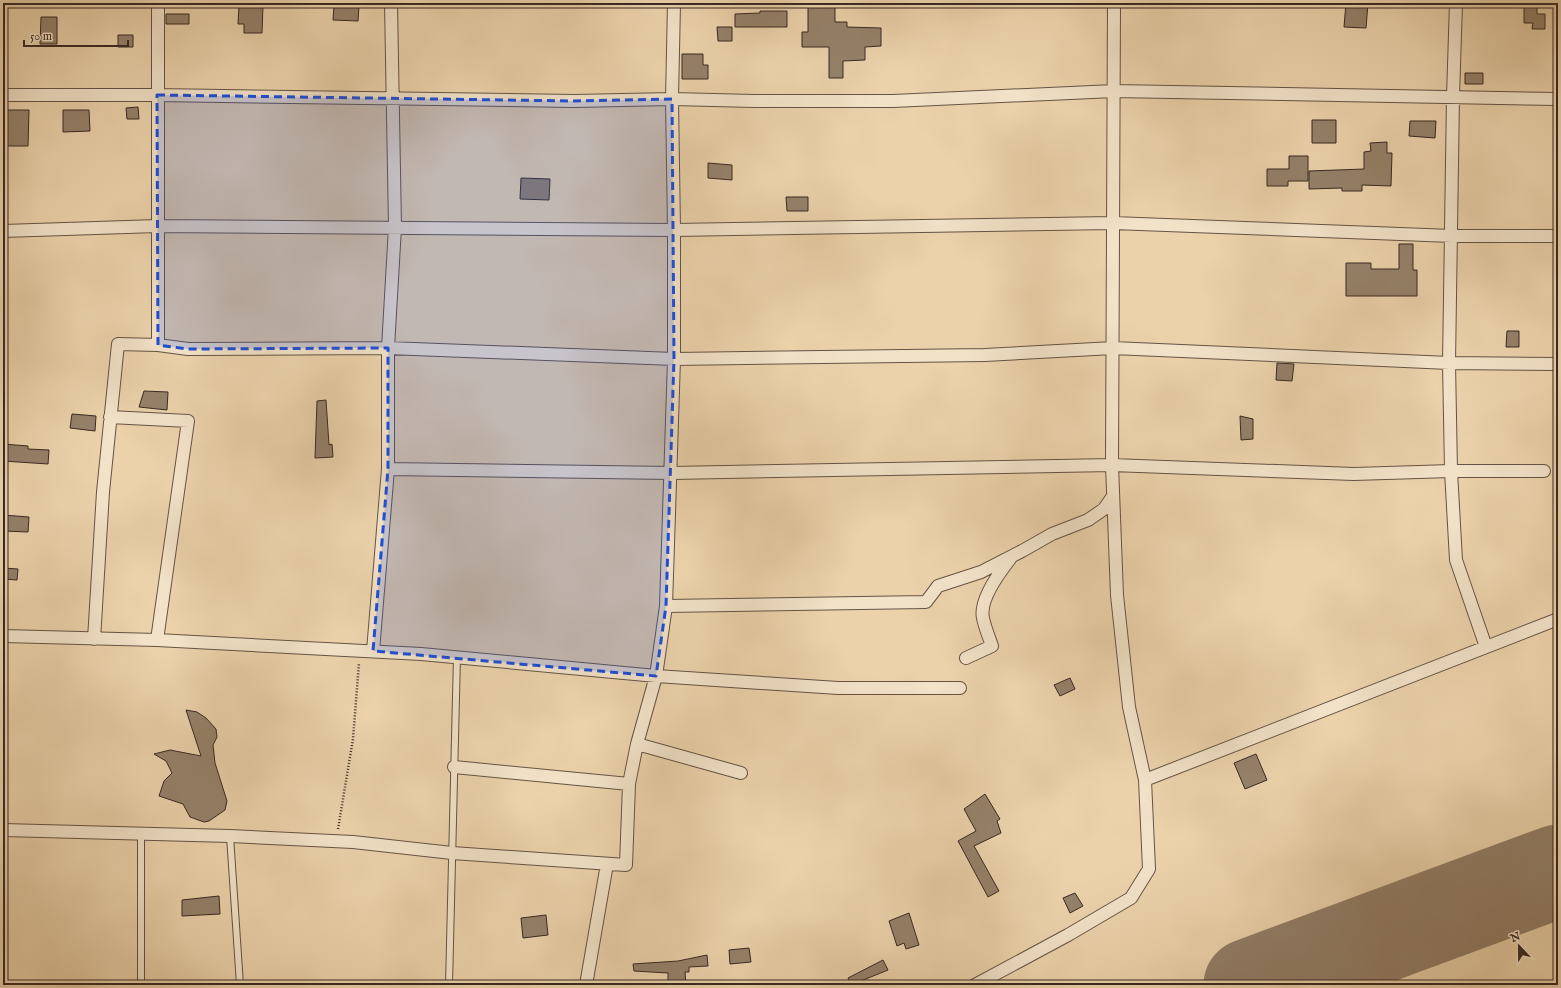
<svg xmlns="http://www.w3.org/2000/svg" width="1561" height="988" font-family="'IM FELL English',serif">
	<rect width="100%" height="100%" fill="#ebd2ab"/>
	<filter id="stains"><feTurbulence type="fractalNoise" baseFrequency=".005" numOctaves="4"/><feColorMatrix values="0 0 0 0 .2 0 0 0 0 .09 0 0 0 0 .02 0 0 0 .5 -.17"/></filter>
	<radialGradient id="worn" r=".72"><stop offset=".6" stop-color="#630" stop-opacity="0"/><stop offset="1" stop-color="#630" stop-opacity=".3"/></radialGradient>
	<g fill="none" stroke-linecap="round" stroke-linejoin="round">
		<path stroke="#927e67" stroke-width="93" d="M1250,985L1558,871"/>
	</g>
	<path fill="#95816a" stroke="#382923" d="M808,3H835V22H847V27L881,28V46L865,47V60L843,61V78H829V47H802V32H808Z
		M1346,3H1368L1366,28L1344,27Z
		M1524,4H1537V14H1545V29H1532L1533,23H1524Z
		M239,5H263L262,33H244V24H238Z
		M334,5L359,6L358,21L333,20Z
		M760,11H787V27H735V14L760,13Z
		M166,14H189V24H166Z
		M41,17H57V44H40Z
		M717,27H732V41H718Z
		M118,35H133V47H118Z
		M682,54H703V65H708V79H682Z
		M1465,73H1483V84H1465Z
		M138,107L139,119H127L126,108Z
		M5,110H29L28,146H3V124H5Z
		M63,110H89L90,131L63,132Z
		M1312,120H1336V143H1312Z
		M1410,121H1436L1435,138L1409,136Z
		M1387,142V153H1392L1391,186L1362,185V191H1342V188L1309,189V171L1364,169V152L1371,151L1370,143Z
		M1289,156H1308V181H1288V186H1267V169H1289Z
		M708,163L732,165V180L708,178Z
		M521,178L550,179L549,200L520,199Z
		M786,197H808V211H787Z
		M1399,244H1413V270H1417V296H1346V263H1371V269H1399Z
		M1507,331H1519V347H1506Z
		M1277,363L1294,364L1292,381L1276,380Z
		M144,391L168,392L167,410L139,407Z
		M326,400L329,445L332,444L333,457L315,458L317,401Z
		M72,414L96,416L95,431L70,428Z
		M1240,416L1253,419V439L1241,440Z
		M3,444L28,446V449L49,450L48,464L3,461Z
		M3,515L29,517L28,532L3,531Z
		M3,568L18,569L17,580L3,579Z
		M1070,678L1075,689L1060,696L1054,685Z
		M186,710L197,712L206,718L216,729L217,737L213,745L215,763L227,801L225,810L209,821L204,822L190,817L183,804L159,796L164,781L172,773L166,761L154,754L170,750L201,756Z
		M1256,754L1267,780L1245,789L1234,763Z
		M985,794L1000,819L997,821L1001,833L974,846L999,891L988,897L958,841L976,831L964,809Z
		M1075,893L1083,906L1070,913L1063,898Z
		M219,896L220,914L182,916V900Z
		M909,913L919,945L906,949L904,943L897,946L889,921Z
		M546,915L548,935L523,938L521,918Z
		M749,948L751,962L730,964L729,950Z
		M707,955L708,966L689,967V972H685L686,985H668V973L634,971L633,964L678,961Z
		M883,960L888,970L851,985L848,978Z"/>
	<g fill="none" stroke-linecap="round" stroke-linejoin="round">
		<g stroke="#655345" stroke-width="8">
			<path id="lane" d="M141,834V985
				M230,836L240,985
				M449,985L457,656"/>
		</g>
		<g stroke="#655345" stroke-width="14">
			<path id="street" d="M1456,3L1453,97L1449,363L1451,471L1456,560L1486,647
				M3,95H157L574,101L672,99L754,101H893L1114,91L1558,99
				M3,231L158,226L674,230L1113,223L1452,236H1558
				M158,345L188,349L388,348L674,359L985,355L1113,348L1449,363L1558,364
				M110,417L188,421L157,640
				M388,469L672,473L1112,465L1354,474L1451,471H1544
				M666,606L926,602L938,586L981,572L1022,551L1052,534L1088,520L1104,509L1113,496
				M3,636L157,640L421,654L656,676L838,688H960
				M94,639L103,492L118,344L158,345V3
				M373,651L388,469V348L395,227L391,3
				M966,658L992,646C989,637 985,628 983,618C979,600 999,573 1010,559
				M637,744L741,773
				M454,767L629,784
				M1145,780L1558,619
				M3,830L230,836L353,842L452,853L626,865L629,784L637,744L656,676L666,606L674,359V230L672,99L674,3
				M586,985L607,864
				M975,985L1068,935L1131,898L1149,869L1145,780L1129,707L1117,595L1112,465L1114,3"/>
		</g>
		<path stroke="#382923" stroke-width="2.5" stroke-dasharray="1 2" stroke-linecap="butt" d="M338,829L353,739L359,663"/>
		<use href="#lane" stroke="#f2e2c8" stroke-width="6"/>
		<use href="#street" stroke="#f2e2c8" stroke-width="12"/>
	</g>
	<path fill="#1d4ed8" fill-opacity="0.2" stroke="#1d4ed8" stroke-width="3" stroke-dasharray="8 5" stroke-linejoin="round" d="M157,95L574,101L672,99L674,359L666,606L656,676L373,651L388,469V348L188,349L158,345Z"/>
	<rect width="1561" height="988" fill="none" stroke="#ebd2ab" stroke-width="16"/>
	<rect x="4" y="4" width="1553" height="980" fill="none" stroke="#382923" stroke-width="2"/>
	<rect x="8" y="8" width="1545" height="972" fill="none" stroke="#382923"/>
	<g transform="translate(1519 946) rotate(338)" stroke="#f2e2c8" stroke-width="3" paint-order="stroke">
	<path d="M0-3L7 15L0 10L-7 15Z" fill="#382923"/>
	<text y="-6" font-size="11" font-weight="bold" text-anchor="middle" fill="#382923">N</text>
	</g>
	<path d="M24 40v6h104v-6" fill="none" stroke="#382923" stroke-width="2"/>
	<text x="30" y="40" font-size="12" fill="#382923" stroke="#f2e2c8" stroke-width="3" paint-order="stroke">50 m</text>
	<rect width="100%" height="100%" filter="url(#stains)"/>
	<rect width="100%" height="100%" fill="url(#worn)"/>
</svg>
